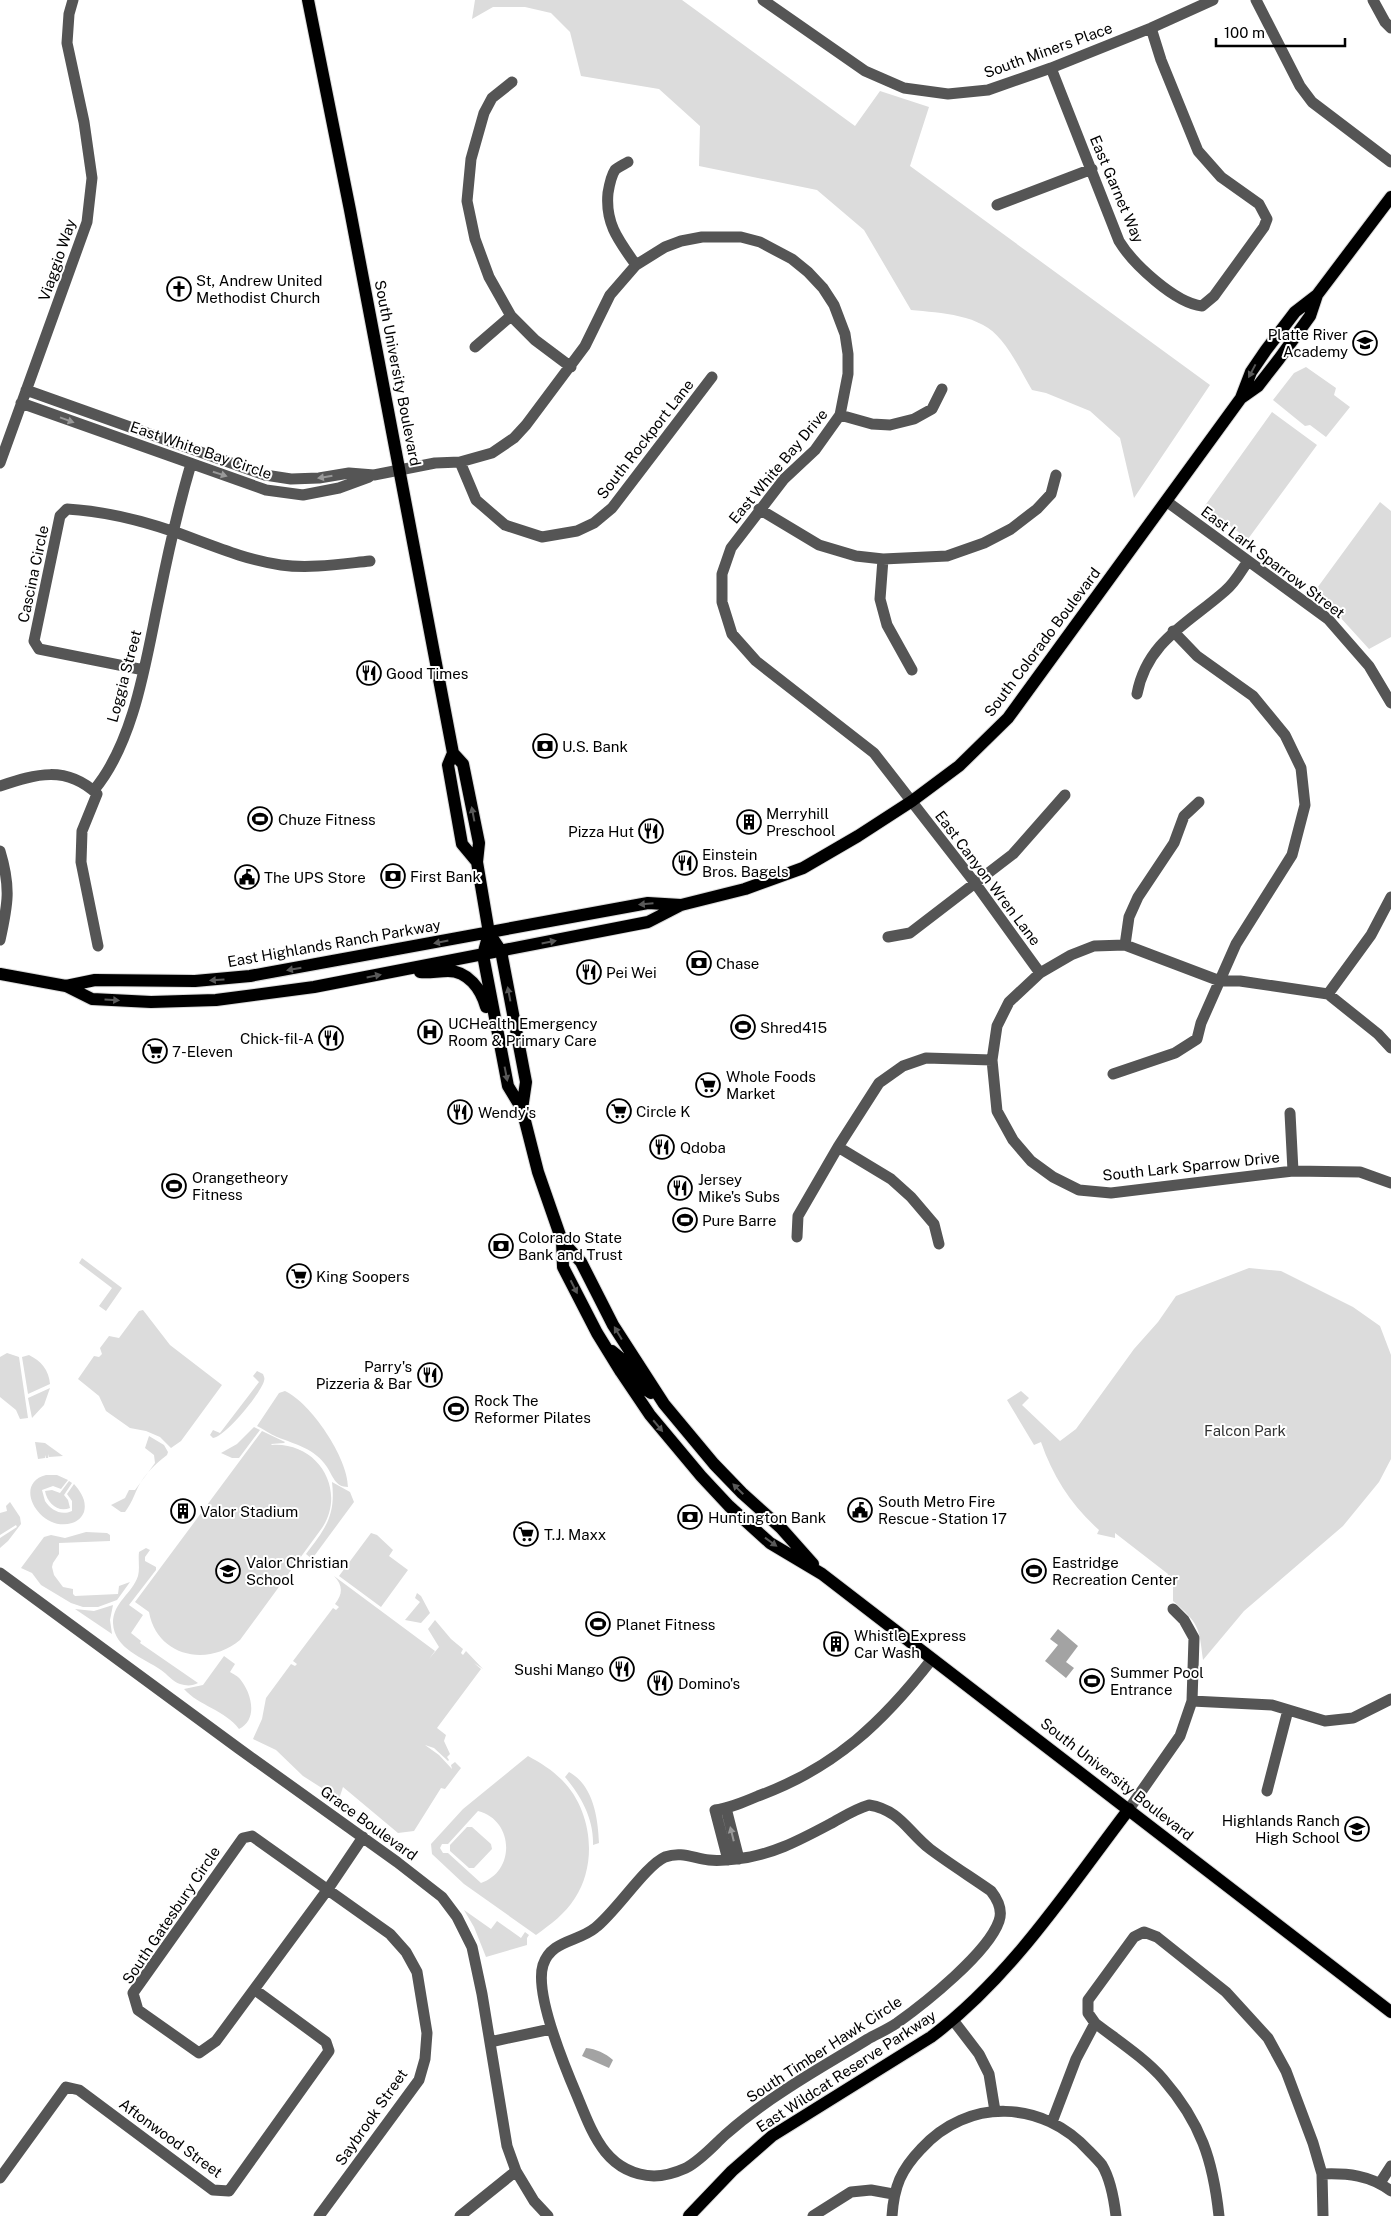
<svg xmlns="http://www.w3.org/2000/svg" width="1391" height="2216" font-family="'Public Sans',sans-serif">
	<rect width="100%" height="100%" fill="#fff"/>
	<path fill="#dcdcdc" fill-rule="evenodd" d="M475,0H682L855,126L880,91L929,107L910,166L1210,385L1134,498L1120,438L1090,411L1046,393L1032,390C1022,373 1013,354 1001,340C981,314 941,313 911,310L864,230L817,190L699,166L700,126L659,89L581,76L570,32L551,13L525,7H493L472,19Z
		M1306,367L1336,388L1334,395L1350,407L1326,437L1310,425L1305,426L1273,400L1294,373Z
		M1272,412L1317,445L1248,539L1204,507Z
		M1380,502L1391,511V637L1369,649L1339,616L1312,595Z
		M82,1258L122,1288L106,1311L99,1306L112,1288L79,1263Z
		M1249,1268L1281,1271L1353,1307L1380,1326L1391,1355V1459L1379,1482L1343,1526L1244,1611L1203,1660C1199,1626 1199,1624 1173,1601V1587L1167,1578L1168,1574L1115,1533V1538L1097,1534L1099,1530C1072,1506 1053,1477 1041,1442L1034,1445L1007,1400L1021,1391L1029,1398L1022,1405L1060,1441L1076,1429L1134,1349L1158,1322L1176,1296Z
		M143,1310L170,1345L222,1385L181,1441L171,1448L160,1437L146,1431L130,1428L106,1411L99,1396L78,1379L94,1356L99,1357L102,1354L100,1348L109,1336L119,1338L139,1311Z
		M7,1353L19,1357L28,1418L20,1419L16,1410L0,1397V1357Z
		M29,1355C41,1361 49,1370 50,1384L28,1394L22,1357Z
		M257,1371L263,1374C264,1377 265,1378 264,1381C262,1391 227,1436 213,1438L210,1435L213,1430L220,1433L259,1382L253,1376Z
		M50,1388L44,1405L32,1418L28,1398Z
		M285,1391C311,1403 348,1458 348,1487C335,1487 333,1476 327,1467C314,1448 297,1445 277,1437C270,1434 263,1429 257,1426L279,1393Z
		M254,1427L260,1430L239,1458H232L221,1453L237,1444Z
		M262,1431L285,1442L284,1443L271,1444L272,1445C318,1442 347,1490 322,1528L240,1640C208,1667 157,1657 149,1612L135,1602Z
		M149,1436L164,1445L168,1452L167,1455C155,1464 145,1474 138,1487C134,1496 131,1504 125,1512H121L111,1505L125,1498L129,1490H135L155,1463L154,1455L145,1448Z
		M35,1442L45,1443L63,1456L49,1457V1454L48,1458H46L45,1455V1458L38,1459Z
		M46,1475H57L68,1480L61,1489L53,1486L42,1490L45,1501C51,1510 61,1516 72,1511V1501L67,1494L74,1484C81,1492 87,1501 84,1512C82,1517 78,1521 72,1523C41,1533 11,1484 46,1475Z
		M69,1481L72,1483L64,1495L68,1500L70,1508C58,1513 47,1503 45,1491L52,1490L60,1493Z
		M332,1482L350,1492L354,1502L312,1559L306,1554C325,1529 336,1516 332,1482Z
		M10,1502L20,1517L21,1524L8,1541L0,1548V1538L17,1527L16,1525L0,1535V1513L7,1511L6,1506Z
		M86,1532L107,1533L110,1535V1541L59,1543V1554L53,1563L52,1567L54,1575L63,1587L73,1589V1594L75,1596L118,1594L119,1586L130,1582L117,1600L98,1607H83L71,1603L41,1585L32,1573L21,1568L44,1537L51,1535L65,1538Z
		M371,1533L377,1535L393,1550L389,1556L408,1570L381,1607L339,1576Z
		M146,1548L150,1550L145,1557V1561L156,1567V1570L129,1605L143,1615L131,1633L141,1641L140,1643L198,1683C193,1686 186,1686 180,1684C173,1682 167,1674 161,1670C144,1658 114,1649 113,1623C113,1602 132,1594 138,1576C140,1568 138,1560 139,1552Z
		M334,1576L435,1651L429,1659L439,1647L428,1629L435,1620L451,1639L463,1649L461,1653L463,1655L466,1651L483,1669L474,1663L481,1669L437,1728L446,1735L444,1741L450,1754L447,1757L449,1760L448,1761L434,1748L425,1745L439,1755L452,1769L451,1765L455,1762L461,1768L445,1789L441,1788L414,1831L398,1833L343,1787L339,1799L303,1776L276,1750L253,1739L262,1719L266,1698L291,1664L295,1666L297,1664L293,1661L333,1608L336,1610L339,1607L335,1604C343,1594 343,1585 334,1576Z
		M417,1593L421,1596L430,1613L421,1623L405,1620L420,1602L415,1598Z
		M113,1605L110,1620L112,1634L75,1609L94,1611Z
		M224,1656L235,1664L230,1672C233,1674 238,1676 240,1679C251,1692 259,1719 239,1729C225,1710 199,1706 184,1689L203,1685Z
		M528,1756C541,1763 552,1770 562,1780C592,1810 598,1863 575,1898C565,1914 551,1924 536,1935L464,1884L432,1854L431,1844L463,1809ZM478,1811C514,1820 516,1871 481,1883L448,1853H443L440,1848L442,1844H448Z
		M569,1772C593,1785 598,1817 599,1843L593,1845C594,1819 581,1796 565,1777Z
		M467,1827H472L491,1844L492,1849L474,1868H469L450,1851V1845Z
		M464,1910L491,1929L497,1921L521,1938L525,1932L529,1935L527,1938V1945L486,1957L474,1927Z"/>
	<path fill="#a3a3a3" d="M1058,1629L1078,1646L1066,1662L1074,1668L1066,1678L1045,1661L1058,1645L1050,1639Z
		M586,2048C596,2049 605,2053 613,2060L609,2068L582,2056Z"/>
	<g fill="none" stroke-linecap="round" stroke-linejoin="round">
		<g stroke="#dbdbdb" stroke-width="14">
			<path id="major" d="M308,0L350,210L453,753L463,764L479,843L477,862L489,933L483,955L508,1086L522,1109L538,1172L562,1241L563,1267L597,1333L621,1372L650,1415L701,1476L729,1506L770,1543L822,1574L1391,2012
				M1241,398L1258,386L1279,359L1310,316L1317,295
				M453,753L448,765L462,844L477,862
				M489,933L501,951L526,1082L522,1109
				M420,972C429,973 438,971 448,971C468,971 481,989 486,1007
				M0,974L66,986L92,999L151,1002L216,1000L314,987L648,922L681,905L745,889L803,868L858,836L912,801L959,766L1008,718L1241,398L1251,372L1266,350L1295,312L1317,295L1391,197
				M66,986L95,980L195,981L250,976L648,903L681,905
				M562,1241L581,1262L613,1325L664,1404L714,1464L742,1493L781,1528L813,1564
				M612,1351L624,1361L642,1387L651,1393L655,1391
				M689,2216L732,2171L772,2136L931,2037C1012,1976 1068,1889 1129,1809"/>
		</g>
		<path stroke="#555" stroke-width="11" d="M763,0L865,71L904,88L948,94L988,90L1051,68L1151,28L1213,0
			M1256,0L1300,86L1312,102L1391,162
			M1373,0L1385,22L1391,28
			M1051,68L1119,241C1133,264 1175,303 1202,306L1214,296L1264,227L1267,219L1259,204L1221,177L1198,151L1161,60L1151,28
			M512,82L492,98L484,113L471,159L467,201L475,239L489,277L511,316L535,340L571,367
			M628,162C625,164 618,167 615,170C611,176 609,187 608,193C605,224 619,241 636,265
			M997,205L1092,169
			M475,347L511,316
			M26,390L265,475L291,479L319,478L349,473L374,475L435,463L460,462L492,453L514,438L526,425L585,346L610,295L636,265L665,247L681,241L702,237H741L760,242L792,259L808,272L823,288L834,305L845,334L848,354V374L840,415L815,450L784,479L731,548L722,574V602L732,634L756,661L874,753L975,883L1040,973
			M21,403L266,490L303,495L339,488L369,477
			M840,415L872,424L890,425L914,419L932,409L942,389
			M460,462L476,500L505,525L542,537L577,531L594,523L612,508L712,377
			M0,463L87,222L92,178L84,122L67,43L69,14L73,0
			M1166,501L1328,619L1369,666L1391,703
			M759,509L819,545L856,556L883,559L947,556L984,543L1011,529L1037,509L1051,494L1056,475
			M883,559L880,599L887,625L912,670
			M144,670L39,649L34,641L60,516L67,509C103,511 140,520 175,532C209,544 245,560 281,565C310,569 341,564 370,561
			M1137,694C1147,641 1189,623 1225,591C1235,583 1241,571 1248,561
			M0,786C36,774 66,765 97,794L82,831L81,862L98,946
			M94,790C135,741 146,659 159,598C168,553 178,508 191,464
			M0,851C11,887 8,904 0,940
			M888,937L910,933L1013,854L1065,795
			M1125,945L1129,917L1138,897L1174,843L1184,816L1199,802
			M1328,994L1371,935L1391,897
			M1391,1048L1378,1034L1328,994L1240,981H1220L1125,945L1094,946L1071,955L1040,973L1009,1002L997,1026L992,1060L997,1111L1013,1140L1031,1161L1053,1177L1079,1190L1111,1193L1293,1171L1360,1172L1391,1183
			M1113,1074L1175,1053L1197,1039L1201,1023L1236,944L1292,855L1305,805L1301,768L1285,735L1253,696L1197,656L1173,631
			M1290,1113L1293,1171
			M838,1147L891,1179L911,1197L934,1224L939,1244
			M797,1237L798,1216L838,1147L879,1083L903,1066L926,1058L992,1060
			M0,1573L238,1748L397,1862L442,1897L457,1917L472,1947L482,1994L507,2146L516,2171L534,2201L548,2216
			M1192,1701L1272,1705L1325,1721L1353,1718L1391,1699
			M1267,1791L1288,1710
			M869,1805C900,1810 908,1832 930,1849C950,1864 971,1877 991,1891C998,1900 1003,1910 999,1921C988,1953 925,2003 897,2023C888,2029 877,2034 868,2039C839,2057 810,2073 782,2092C762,2105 743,2119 725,2135C713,2146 701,2160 686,2168C677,2172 664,2176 654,2176C607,2174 593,2135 578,2098C566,2070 534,1994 543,1965C551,1940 578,1942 595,1928C616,1912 645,1866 665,1857C681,1851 693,1858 709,1860C718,1861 728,1860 736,1859C770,1856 800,1840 830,1824C843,1817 855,1809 869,1805Z
			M726,1808L739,1859
			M1129,1809L1180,1736L1192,1701L1194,1638L1184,1620L1173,1609
			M728,1860L715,1810C730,1808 744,1802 758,1796C835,1768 883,1722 932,1659
			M953,2020L979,2054L989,2074L995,2111
			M490,2042L551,2029
			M1052,2122L1076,2059L1095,2023
			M1322,2174C1347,2173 1370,2175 1391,2191
			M0,2178L66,2087L79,2090L213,2190L229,2191L329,2051L326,2042L255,1990
			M1380,2183L1391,2166
			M319,2216L419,2080L425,2059L427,2033L417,1972L406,1952L390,1934L252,1836L243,1838L133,1993L138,2010L199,2053L216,2041L328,1889L363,1837
			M460,2216L516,2171
			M813,2216L851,2192L871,2190L893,2194
			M892,2216C894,2186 901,2170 921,2149C968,2097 1043,2100 1089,2151C1093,2155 1098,2160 1102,2165C1111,2180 1114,2199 1116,2216
			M1219,2216C1213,2160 1201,2123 1163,2079C1146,2059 1117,2040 1095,2023L1088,2013V2000L1134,1937L1144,1932L1157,1937L1226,1992L1268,2038L1286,2071L1313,2143L1322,2174L1323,2216"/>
		<use href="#major" stroke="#000" stroke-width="12"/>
	</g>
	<defs><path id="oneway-solid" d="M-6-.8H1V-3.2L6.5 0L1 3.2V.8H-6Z" transform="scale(1.25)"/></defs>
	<g fill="#595959">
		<use href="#oneway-solid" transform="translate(1252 371) rotate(118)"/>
		<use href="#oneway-solid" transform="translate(473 814) rotate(-101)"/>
		<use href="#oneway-solid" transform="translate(646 904) rotate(175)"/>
		<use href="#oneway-solid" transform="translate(441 942) rotate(169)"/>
		<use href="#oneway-solid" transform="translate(549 942) rotate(-11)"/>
		<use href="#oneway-solid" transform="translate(294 969) rotate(170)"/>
		<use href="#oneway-solid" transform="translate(374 976) rotate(-11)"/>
		<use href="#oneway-solid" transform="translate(217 980) rotate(176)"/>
		<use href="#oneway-solid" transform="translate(509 994) rotate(-101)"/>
		<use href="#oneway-solid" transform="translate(112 1000) rotate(4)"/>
		<use href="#oneway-solid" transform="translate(506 1074) rotate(79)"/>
		<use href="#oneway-solid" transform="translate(574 1287) rotate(63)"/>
		<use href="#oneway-solid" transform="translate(618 1333) rotate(-121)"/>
		<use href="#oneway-solid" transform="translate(658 1426) rotate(50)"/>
		<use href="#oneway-solid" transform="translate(738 1489) rotate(-135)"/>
		<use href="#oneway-solid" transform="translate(771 1542) rotate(36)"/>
	</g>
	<g fill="#999">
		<use href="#oneway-solid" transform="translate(67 420) rotate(20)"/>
		<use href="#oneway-solid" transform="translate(220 474) rotate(18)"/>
		<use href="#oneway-solid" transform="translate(325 477) rotate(171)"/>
		<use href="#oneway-solid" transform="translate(732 1834) rotate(-104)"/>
	</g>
	<defs>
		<g id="church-ring" transform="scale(1.25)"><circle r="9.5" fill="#fff" stroke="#000" stroke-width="1.5"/><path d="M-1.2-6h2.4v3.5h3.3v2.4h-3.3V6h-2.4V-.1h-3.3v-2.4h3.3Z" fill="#000"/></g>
		<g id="school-ring" transform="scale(1.25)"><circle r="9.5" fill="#fff" stroke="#000" stroke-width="1.5"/><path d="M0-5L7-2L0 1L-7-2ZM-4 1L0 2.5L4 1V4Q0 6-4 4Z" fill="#000"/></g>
		<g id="restaurant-ring" transform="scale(1.25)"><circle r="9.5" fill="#fff" stroke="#000" stroke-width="1.5"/><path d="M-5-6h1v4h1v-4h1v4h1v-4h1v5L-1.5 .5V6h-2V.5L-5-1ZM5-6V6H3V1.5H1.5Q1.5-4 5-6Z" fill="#000"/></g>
		<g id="bank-ring" transform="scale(1.25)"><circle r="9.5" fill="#fff" stroke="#000" stroke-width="1.5"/><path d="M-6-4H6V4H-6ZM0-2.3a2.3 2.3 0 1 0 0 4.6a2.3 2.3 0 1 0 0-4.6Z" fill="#000"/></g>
		<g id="stadium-ring" transform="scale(1.25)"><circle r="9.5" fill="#fff" stroke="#000" stroke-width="1.5"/><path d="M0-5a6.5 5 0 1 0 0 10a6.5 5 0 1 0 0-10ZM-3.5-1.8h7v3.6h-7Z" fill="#000"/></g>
		<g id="building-ring" transform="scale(1.25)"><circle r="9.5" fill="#fff" stroke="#000" stroke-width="1.5"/><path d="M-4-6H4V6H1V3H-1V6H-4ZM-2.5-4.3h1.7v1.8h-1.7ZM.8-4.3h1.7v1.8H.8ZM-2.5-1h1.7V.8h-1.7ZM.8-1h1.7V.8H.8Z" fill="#000"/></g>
		<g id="civic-ring" transform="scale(1.25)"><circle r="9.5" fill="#fff" stroke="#000" stroke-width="1.5"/><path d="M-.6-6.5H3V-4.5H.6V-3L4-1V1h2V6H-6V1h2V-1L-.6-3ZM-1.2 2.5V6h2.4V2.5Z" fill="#000"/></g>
		<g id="hospital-ring" transform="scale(1.25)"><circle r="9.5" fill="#fff" stroke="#000" stroke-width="1.5"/><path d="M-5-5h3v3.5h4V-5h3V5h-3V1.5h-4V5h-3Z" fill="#000"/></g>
		<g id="supermarket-ring" transform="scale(1.25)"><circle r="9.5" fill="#fff" stroke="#000" stroke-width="1.5"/><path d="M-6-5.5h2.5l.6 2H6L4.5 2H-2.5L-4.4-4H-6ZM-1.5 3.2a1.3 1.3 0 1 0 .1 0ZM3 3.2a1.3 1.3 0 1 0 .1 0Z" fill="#000"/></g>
	</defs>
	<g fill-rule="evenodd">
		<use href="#church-ring" x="179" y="289"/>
		<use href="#school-ring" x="1365" y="343"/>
		<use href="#restaurant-ring" x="369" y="673"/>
		<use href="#bank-ring" x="545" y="746"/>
		<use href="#stadium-ring" x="260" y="819"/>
		<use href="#building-ring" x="749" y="822"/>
		<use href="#restaurant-ring" x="651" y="831"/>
		<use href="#restaurant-ring" x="685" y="863"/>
		<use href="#bank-ring" x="393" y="876"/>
		<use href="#civic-ring" x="247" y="877"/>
		<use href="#bank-ring" x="699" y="963"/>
		<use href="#restaurant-ring" x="589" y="972"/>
		<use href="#stadium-ring" x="743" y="1027"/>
		<use href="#hospital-ring" x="430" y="1032"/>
		<use href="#restaurant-ring" x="331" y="1038"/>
		<use href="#supermarket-ring" x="155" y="1051"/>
		<use href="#supermarket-ring" x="708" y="1085"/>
		<use href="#supermarket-ring" x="619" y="1111"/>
		<use href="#restaurant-ring" x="460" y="1112"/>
		<use href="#restaurant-ring" x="662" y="1147"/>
		<use href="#stadium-ring" x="174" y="1186"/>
		<use href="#restaurant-ring" x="680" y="1188"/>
		<use href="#stadium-ring" x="685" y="1220"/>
		<use href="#bank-ring" x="501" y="1246"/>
		<use href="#supermarket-ring" x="299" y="1276"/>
		<use href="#restaurant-ring" x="430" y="1375"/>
		<use href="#stadium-ring" x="456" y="1409"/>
		<use href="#civic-ring" x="860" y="1510"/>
		<use href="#building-ring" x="183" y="1511"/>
		<use href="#bank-ring" x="690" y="1517"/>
		<use href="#supermarket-ring" x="526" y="1534"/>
		<use href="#school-ring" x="228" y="1571"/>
		<use href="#stadium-ring" x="1034" y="1571"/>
		<use href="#stadium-ring" x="598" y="1624"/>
		<use href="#building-ring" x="836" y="1644"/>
		<use href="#restaurant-ring" x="622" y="1669"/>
		<use href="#stadium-ring" x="1092" y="1681"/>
		<use href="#restaurant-ring" x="660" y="1683"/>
		<use href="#school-ring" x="1357" y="1829"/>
	</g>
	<g text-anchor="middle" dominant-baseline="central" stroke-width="4" stroke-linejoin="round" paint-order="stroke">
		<g font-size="15" fill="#000" stroke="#fff">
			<text transform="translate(1048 50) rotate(-20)">South Miners Place</text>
			<text transform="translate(1117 189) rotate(67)">East Garnet Way</text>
			<text transform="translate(57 260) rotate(-71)">Viaggio Way</text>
			<text transform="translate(398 373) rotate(79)">South University Boulevard</text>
			<text transform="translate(645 439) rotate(-52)">South Rockport Lane</text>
			<text transform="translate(201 450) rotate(19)">East White Bay Circle</text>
			<text transform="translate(778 466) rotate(-50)">East White Bay Drive</text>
			<text transform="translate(1273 562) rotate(37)">East Lark Sparrow Street</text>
			<text transform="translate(33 574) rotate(-78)">Cascina Circle</text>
			<text transform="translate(1042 642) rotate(-53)">South Colorado Boulevard</text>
			<text transform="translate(124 676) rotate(-75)">Loggia Street</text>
			<text transform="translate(988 878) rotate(53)">East Canyon Wren Lane</text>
			<text transform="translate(334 943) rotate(-10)">East Highlands Ranch Parkway</text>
			<text transform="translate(1191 1166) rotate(-6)">South Lark Sparrow Drive</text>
			<text transform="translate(1117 1779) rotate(38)">South University Boulevard</text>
			<text transform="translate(369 1823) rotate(36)">Grace Boulevard</text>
			<text transform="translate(171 1915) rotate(-56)">South Gatesbury Circle</text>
			<text transform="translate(824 2049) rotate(-33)">South Timber Hawk Circle</text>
			<text transform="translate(846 2071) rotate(-33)">East Wildcat Reserve Parkway</text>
			<text transform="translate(371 2117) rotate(-55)">Saybrook Street</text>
			<text transform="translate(171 2138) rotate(36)">Aftonwood Street</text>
		</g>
		<g font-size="15" fill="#000" stroke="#fff" text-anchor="start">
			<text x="196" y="280">St, Andrew United<tspan x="196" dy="17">Methodist Church</tspan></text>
			<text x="1348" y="334" text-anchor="end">Platte River<tspan x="1348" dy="17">Academy</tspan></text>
			<text x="386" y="673">Good Times</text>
			<text x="562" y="746">U.S. Bank</text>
			<text x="766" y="813">Merryhill<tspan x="766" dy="17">Preschool</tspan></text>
			<text x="278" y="819">Chuze Fitness</text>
			<text x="634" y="831" text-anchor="end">Pizza Hut</text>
			<text x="702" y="854">Einstein<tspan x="702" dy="17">Bros. Bagels</tspan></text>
			<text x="410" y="876">First Bank</text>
			<text x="264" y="877">The UPS Store</text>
			<text x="716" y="963">Chase</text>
			<text x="606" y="972">Pei Wei</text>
			<text x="448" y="1023">UCHealth Emergency<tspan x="448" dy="17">Room &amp; Primary Care</tspan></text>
			<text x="760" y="1027">Shred415</text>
			<text x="314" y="1038" text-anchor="end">Chick-fil-A</text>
			<text x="172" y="1051">7-Eleven</text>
			<text x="726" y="1076">Whole Foods<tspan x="726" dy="17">Market</tspan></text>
			<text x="636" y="1111">Circle K</text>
			<text x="478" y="1112">Wendy's</text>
			<text x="680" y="1147">Qdoba</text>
			<text x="192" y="1177">Orangetheory<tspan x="192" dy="17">Fitness</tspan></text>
			<text x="698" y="1179">Jersey<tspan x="698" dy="17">Mike's Subs</tspan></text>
			<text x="702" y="1220">Pure Barre</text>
			<text x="518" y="1237">Colorado State<tspan x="518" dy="17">Bank and Trust</tspan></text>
			<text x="316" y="1276">King Soopers</text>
			<text x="412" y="1366" text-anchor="end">Parry's<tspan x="412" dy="17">Pizzeria &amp; Bar</tspan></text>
			<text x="474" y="1400">Rock The<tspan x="474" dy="17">Reformer Pilates</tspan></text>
			<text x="878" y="1501">South Metro Fire<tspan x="878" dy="17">Rescue - Station 17</tspan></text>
			<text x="200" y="1511">Valor Stadium</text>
			<text x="708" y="1517">Huntington Bank</text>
			<text x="544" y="1534">T.J. Maxx</text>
			<text x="246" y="1562">Valor Christian<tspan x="246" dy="17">School</tspan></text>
			<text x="1052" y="1562">Eastridge<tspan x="1052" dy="17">Recreation Center</tspan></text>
			<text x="616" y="1624">Planet Fitness</text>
			<text x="854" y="1635">Whistle Express<tspan x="854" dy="17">Car Wash</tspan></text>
			<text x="604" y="1669" text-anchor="end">Sushi Mango</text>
			<text x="1110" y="1672">Summer Pool<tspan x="1110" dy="17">Entrance</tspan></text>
			<text x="678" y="1683">Domino's</text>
			<text x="1340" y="1820" text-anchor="end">Highlands Ranch<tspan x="1340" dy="17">High School</tspan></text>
		</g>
		<g font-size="15" fill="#333" stroke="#fff">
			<text x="1245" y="1430">Falcon Park</text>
		</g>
	</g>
	<path d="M1216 38v8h129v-8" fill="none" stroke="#000000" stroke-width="2.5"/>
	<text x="1224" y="38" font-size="15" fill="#000000" stroke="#ffffff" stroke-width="4" paint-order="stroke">100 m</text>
</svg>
